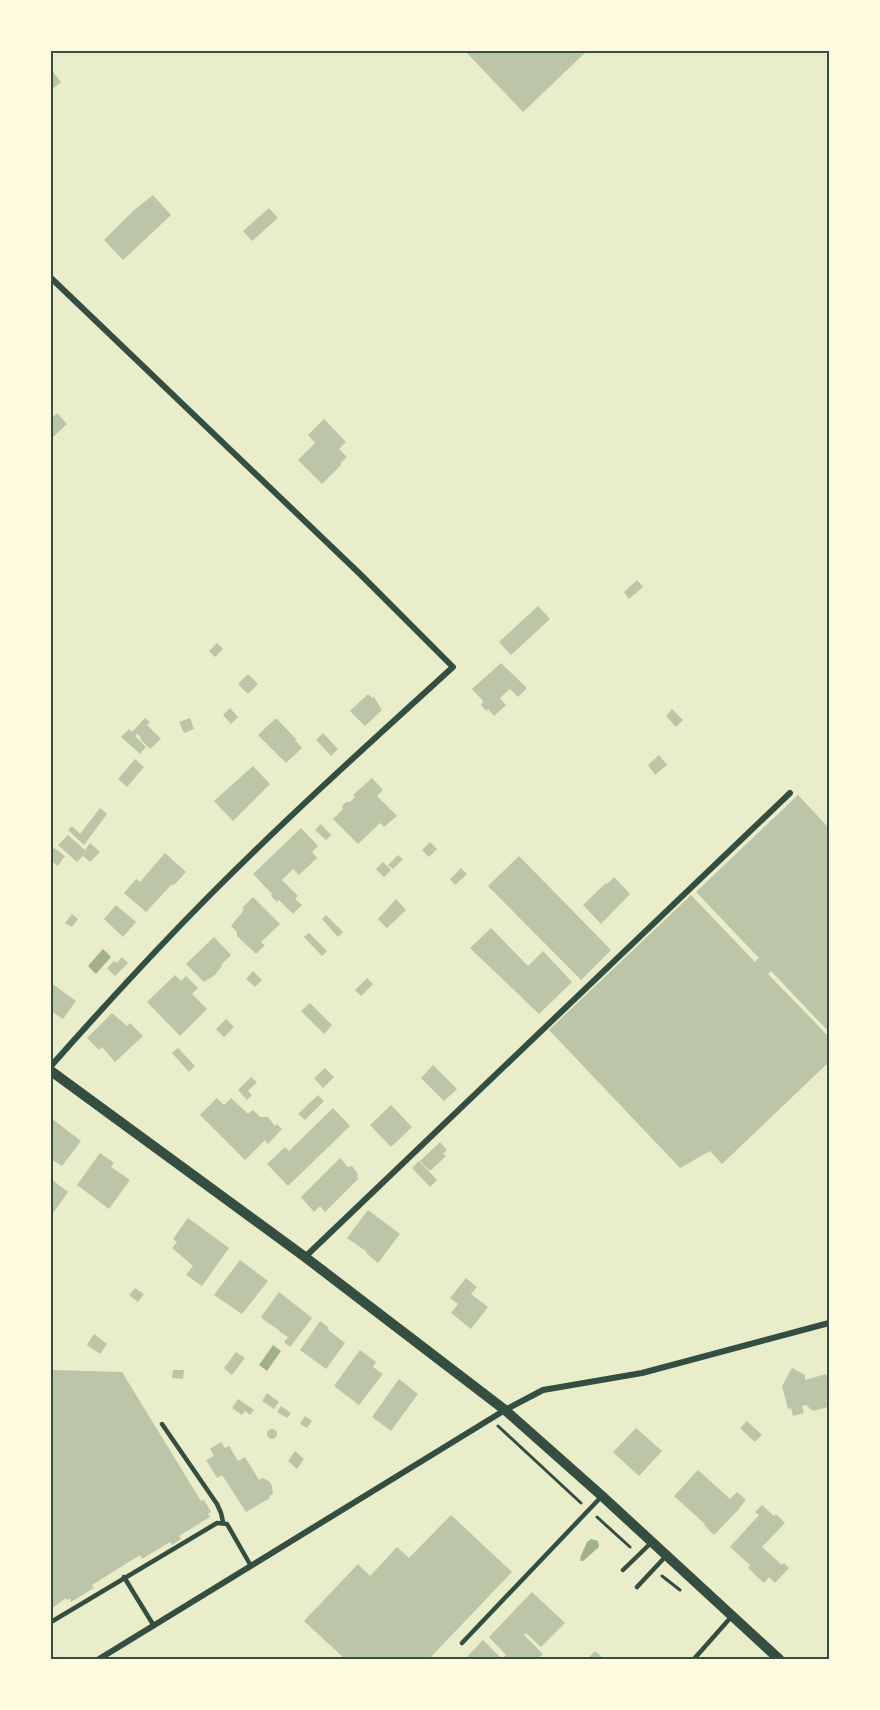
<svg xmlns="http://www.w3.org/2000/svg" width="880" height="1710" font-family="Barlow,sans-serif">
	<rect width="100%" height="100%" fill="#e9edc9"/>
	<path fill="#a3b18a" d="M103,949L111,957L96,974L88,966Z
		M273,1345L281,1351L267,1371L259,1365Z
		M591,1539L598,1541L599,1547L583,1561H581L580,1558L587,1542Z"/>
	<path fill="#bcc5a7" d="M465,51H587L523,112Z
		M51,69L61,82L51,90Z
		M153,195L171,215L123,260L104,240L132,212Z
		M269,208L278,218L252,241L243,231Z
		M57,413L67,424L51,439V419Z
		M324,419L346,442L339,449L347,457L340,464L341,465L322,484L298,460L315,443L308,435Z
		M637,580L643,587L629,599L624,592Z
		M538,606L550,619L511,655L499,642Z
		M217,643L223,649L215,657L209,651Z
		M501,663L527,688L518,697L510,689L500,698L506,705L494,716L488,709L486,711L481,705L483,701L472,689Z
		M248,674L258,684L248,694L238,684Z
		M368,694L372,698L374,697L382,710L365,726L350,711Z
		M230,708L238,717L231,724L223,715Z
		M672,709L683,720L676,727L666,716Z
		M145,718L150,722L147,725L161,739L150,749L140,739L141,738L138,734L135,736L146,747L140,754L121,737L129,729L132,732Z
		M190,718L194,729L184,733L179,722Z
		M275,719H277L296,739L295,740L302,748L286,763L259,736V734Z
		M323,733L338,749L331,756L316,740Z
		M659,755L667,765L655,775L648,765Z
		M135,759L144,767L127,787L118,779Z
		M253,766L270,784L233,821L214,801Z
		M372,778L383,790L377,796L397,816L384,827L380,823L358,844L333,819L343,809L342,806L346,802H350L355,797L353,795Z
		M798,795L829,828V1032L771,971L768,974L829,1037V1062L722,1164L710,1151L680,1168L549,1030L691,895L755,962L759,958L696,892Z
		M100,808L107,814L84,845L68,830L72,826L80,834Z
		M321,824L331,835L326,840L315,830Z
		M301,828L318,846L312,852L317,858L299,875L293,869L282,880L298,896L295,899L302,905L293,914L279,900L277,902L271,896L272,894L253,874Z
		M68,835L85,850L90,843L100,852L90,862L83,856L77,862L58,845Z
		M430,842L437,849L429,857L422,850Z
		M54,848L65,856L58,866L51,861V852Z
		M165,853L186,872L174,885L172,884L146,912L124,893L136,879L140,882Z
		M398,855L403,859L393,869L388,865Z
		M519,856L611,950L581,980L488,886Z
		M383,862L391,870L384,877L376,869Z
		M461,868L467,874L455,885L450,879Z
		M614,877L630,894L601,924L583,905L606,883L607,884Z
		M253,897L280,924L261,942L265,945L256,954L237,936V932L231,926L244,910L242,908Z
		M396,899L406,910L387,928L378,919Z
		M116,905L136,922L123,937L104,919Z
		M72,914L78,919L72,927L65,923Z
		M326,915L343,932L338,937L322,919Z
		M491,928L528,966L543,951L572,982L539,1014L470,948Z
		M309,933L327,951L322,956L304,937Z
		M214,937L231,955L221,965L222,966L215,975L204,982L186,964Z
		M122,957L128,963L115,976L107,968L114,961L117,963Z
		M253,971L262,980L255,987L246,979Z
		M175,975L181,981L186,976L198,988L192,994L207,1009L180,1036L147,1002Z
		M367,978L373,984L361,996L355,990Z
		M51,983L76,1001L63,1019L51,1011Z
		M310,1003L332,1025L324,1034L301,1011Z
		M112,1013L127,1026L130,1023L143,1036L115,1062L102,1047L99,1050L87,1038Z
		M226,1019L234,1027L224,1037L216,1029Z
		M178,1048L195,1066L189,1072L172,1053Z
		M433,1065L457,1089L444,1101L421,1078Z
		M325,1068L334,1077L323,1088L314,1078Z
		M251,1077L257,1082L248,1091L252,1095L247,1100L238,1090Z
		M318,1095L324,1101L305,1120L298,1114Z
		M217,1098L224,1105L231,1098L248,1114L253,1110L260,1117H268L275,1126L277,1124L282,1129L268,1144L265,1140L245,1160L200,1115Z
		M391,1105L412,1127L391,1147L370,1125Z
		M333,1108L350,1126L288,1186L267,1164L285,1147L289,1151Z
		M51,1118L81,1141L62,1166L51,1159Z
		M440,1142L447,1150L443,1154L446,1156L430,1171L420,1161Z
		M100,1153L114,1163L111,1167L130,1180L109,1209L77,1185Z
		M340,1158L348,1167L352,1166L358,1174L357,1177L359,1178L325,1212L320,1206L314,1212L301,1197Z
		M419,1161L437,1180L430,1187L412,1168Z
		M51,1179L68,1192L51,1216Z
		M368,1210L400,1234L378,1263L366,1253L367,1252L347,1238Z
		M188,1218L229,1248L202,1286L186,1275L193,1266L172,1248L177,1242L173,1239Z
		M240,1260L268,1281L242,1314L214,1295Z
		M466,1278L477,1287L471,1294L488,1307L471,1329L451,1313L458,1304L450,1298Z
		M135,1288L144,1294L138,1302L129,1295Z
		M279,1292L312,1318L290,1347L284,1342L288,1337L280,1332L279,1330L264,1320L261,1317Z
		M320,1321L329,1328L327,1329L345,1343L326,1369L300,1350Z
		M94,1334L107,1344L100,1354L87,1345Z
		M360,1350L376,1362L373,1367L383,1374L359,1405L334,1386Z
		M236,1352L245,1358L232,1375L224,1368Z
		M792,1368L805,1375V1380L826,1374L829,1384V1399L826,1400L828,1407L813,1411L806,1405L802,1406L804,1413L793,1416L791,1408L788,1409L782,1386Z
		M51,1370L122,1372L201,1501L204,1500L211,1512L208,1514L210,1517L179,1536L181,1539L172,1545L170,1542L142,1559L140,1555L92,1585L94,1588L71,1602L70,1598L67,1600L66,1598L51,1609Z
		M173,1370H184L183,1379L172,1378Z
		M399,1379L418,1394L391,1431L372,1417Z
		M267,1393L279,1402L274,1409L262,1401Z
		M238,1399L254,1410L250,1415L245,1411L242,1415L232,1408Z
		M281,1406L291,1413L287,1418L277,1412Z
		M305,1416L312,1421L307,1428L300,1424Z
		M747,1421L762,1435L755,1442L740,1428Z
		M636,1428L662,1451L639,1476L613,1452Z
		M267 1434a5 5 0 1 1 10 0a5 5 0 1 1-10 0Z
		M221,1442L225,1448L229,1446L238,1461L245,1457L259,1480L263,1478L270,1482L272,1486L273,1494L269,1496L270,1498L246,1512L222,1475L217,1478L206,1460L214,1456L210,1449Z
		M295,1451L304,1459L297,1469L288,1461Z
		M698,1470L730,1499L737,1492L746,1500L739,1508H740L714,1535L704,1525L705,1524L674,1496Z
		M762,1505L774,1516L776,1514L785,1523L762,1547L782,1565L784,1563L789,1568L775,1583L769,1577L764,1583L748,1568L750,1565L730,1547L759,1515L755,1512Z
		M451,1515L512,1572L429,1659H345L304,1621L358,1564L370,1576L397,1547L409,1558Z
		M532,1592L565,1623L541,1647L526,1633L524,1635L543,1654L538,1659H465L483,1640L502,1659L506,1655L489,1637Z
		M595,1651L604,1659H587Z"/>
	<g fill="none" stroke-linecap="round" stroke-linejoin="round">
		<path stroke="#344e41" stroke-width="3" d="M498,1426L581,1503
			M597,1517L630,1547
			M662,1576L680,1590"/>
		<path stroke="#344e41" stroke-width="4.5" d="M162,1424L217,1504L221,1513L223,1522
			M623,1570L652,1542
			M124,1577L154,1626
			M637,1587L666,1556
			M51,1622L217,1523L227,1524L251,1566
			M462,1643L602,1496
			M694,1659L732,1616"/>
		<path stroke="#344e41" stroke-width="6" d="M51,278L360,574L453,667C374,739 294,811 218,887C160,945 105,1005 51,1066
			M305,1257L790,793
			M99,1659L505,1410L543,1390L642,1373L829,1323"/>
		<path stroke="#344e41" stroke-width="10" d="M51,1071L305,1257L505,1410L602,1496L779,1659"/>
	</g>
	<rect width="880" height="1710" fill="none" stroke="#fefae0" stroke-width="105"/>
	<rect x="52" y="52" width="776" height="1606" fill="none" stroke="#344e41" stroke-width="2"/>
</svg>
